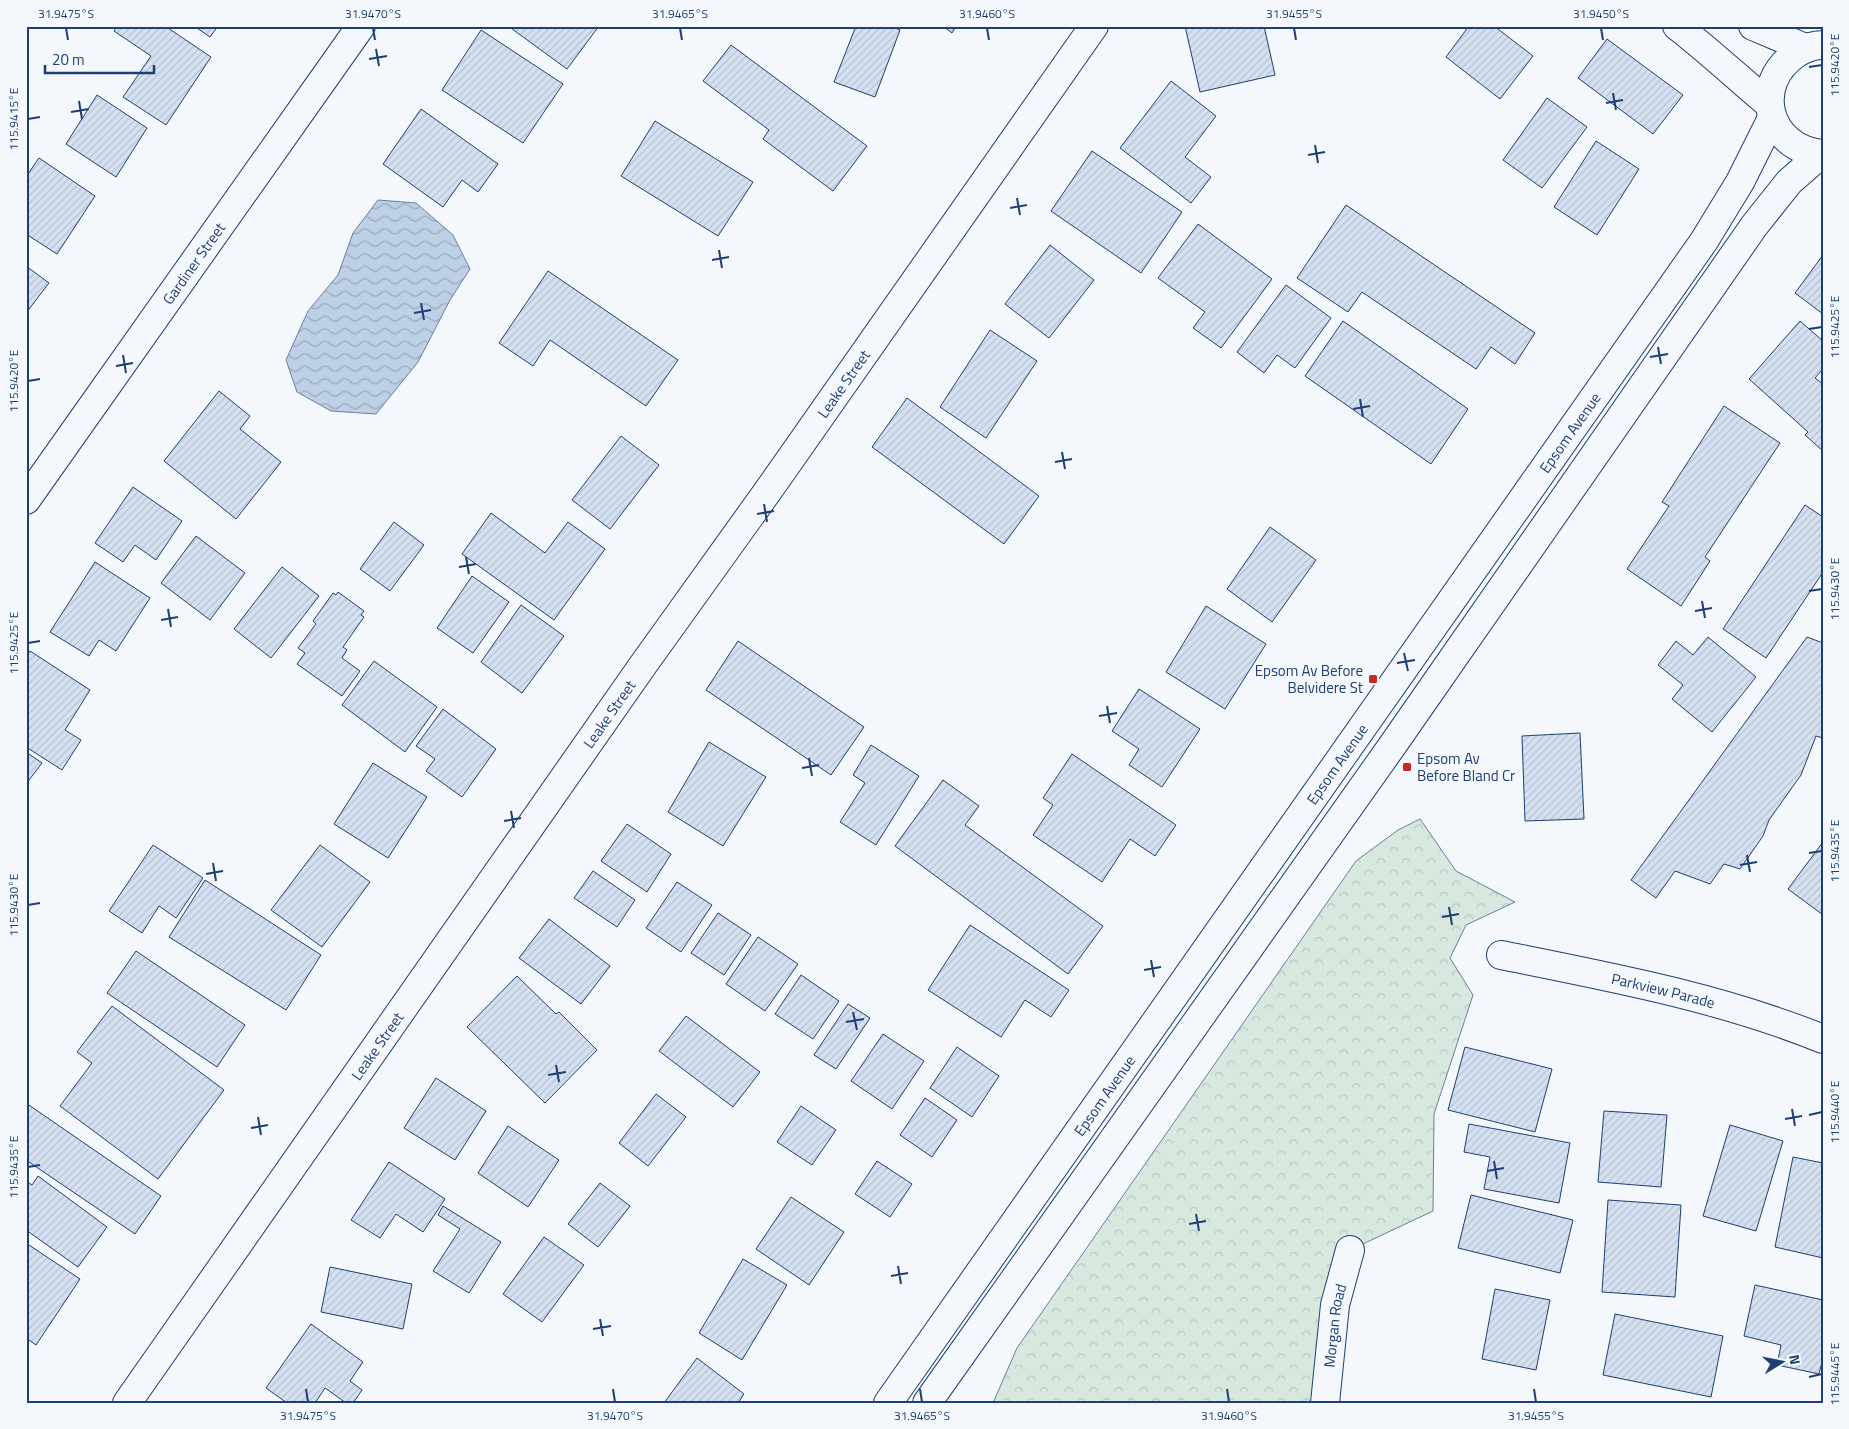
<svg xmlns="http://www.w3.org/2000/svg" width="1849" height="1429" font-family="'Titillium Web',sans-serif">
	<defs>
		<pattern id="forest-crowns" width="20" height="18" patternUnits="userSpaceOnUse" patternTransform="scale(1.25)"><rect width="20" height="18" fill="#d7e8df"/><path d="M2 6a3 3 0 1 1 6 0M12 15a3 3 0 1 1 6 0" fill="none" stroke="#b8c8c3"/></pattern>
		<pattern id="water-waves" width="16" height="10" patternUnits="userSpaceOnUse" patternTransform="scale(1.25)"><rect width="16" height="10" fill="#bed0e5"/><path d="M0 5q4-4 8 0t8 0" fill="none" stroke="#9aaabe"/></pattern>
		<pattern id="building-hatch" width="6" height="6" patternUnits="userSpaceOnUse" patternTransform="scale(1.25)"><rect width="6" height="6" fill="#d5e0f0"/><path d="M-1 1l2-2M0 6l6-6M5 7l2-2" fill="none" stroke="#b6c1d1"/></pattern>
	</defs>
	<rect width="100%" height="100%" fill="#f4f7fb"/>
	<path fill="url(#forest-crowns)" stroke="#687fa3" d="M1420,819L1456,871L1515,902L1466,925L1450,958L1473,995L1434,1114L1433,1211L1350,1250L1325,1403H993L1017,1348L1356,861L1398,830Z"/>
	<path fill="url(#water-waves)" stroke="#687fa3" d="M378,200L416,203L453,235L470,269L450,300L418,362L376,414L331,411L297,392L286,360L308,311L338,275L353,233Z"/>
	<path fill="url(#building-hatch)" stroke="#1d3f73" d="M117,26H165L211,57L166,125L123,97L151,56L114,31Z
		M194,26H218L210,37Z
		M508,26H599L567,69Z
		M856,26H890L900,30L875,97L834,82Z
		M943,26H956L952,33Z
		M1185,26H1264L1275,75L1200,92Z
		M1469,26H1494L1533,56L1500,99L1446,57Z
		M481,30L563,84L523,143L442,90Z
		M1607,39L1683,95L1653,134L1578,78Z
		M731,45L867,146L833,191L763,139L769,130L703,81Z
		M1171,81L1216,116L1185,157L1211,177L1191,203L1120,148Z
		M97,95L147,128L116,177L66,144Z
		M1547,98L1587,127L1542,188L1503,160Z
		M421,109L498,164L478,192L462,180L443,207L383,164Z
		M655,121L753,182L718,236L621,176Z
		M1596,141L1639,169L1597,235L1554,207Z
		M1092,151L1182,212L1141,273L1051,211Z
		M39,158L95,196L57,254L26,234V177Z
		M1346,205L1535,333L1515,364L1491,347L1476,369L1362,292L1348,312L1297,278Z
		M1198,224L1272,279L1221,348L1193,328L1205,312L1158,278Z
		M1050,245L1094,280L1049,338L1005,304Z
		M1823,255V314L1795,293Z
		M26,266L49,283L26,313Z
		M548,271L678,360L646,406L550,340L533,366L499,343Z
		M1286,285L1331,318L1295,368L1277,355L1264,373L1237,352Z
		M1343,321L1468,409L1431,464L1305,376Z
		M1800,321L1823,341V369L1815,378L1823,384V451L1805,435L1808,432L1749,379Z
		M990,330L1037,361L986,438L940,407Z
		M219,391L250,416L240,429L281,462L236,519L164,461Z
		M907,398L1039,496L1004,544L872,447Z
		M1724,406L1780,443L1705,557L1710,561L1681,606L1627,569L1669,506L1662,502Z
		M621,436L659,465L610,529L572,500Z
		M133,487L182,521L156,560L135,545L123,562L95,543Z
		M1805,505L1823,517V572L1766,658L1723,629Z
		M491,513L545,553L568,522L605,549L554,620L462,554Z
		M394,522L424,545L390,591L360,569Z
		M1270,527L1316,560L1272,622L1227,589Z
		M196,536L245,573L210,620L161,583Z
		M95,562L150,598L116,651L99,640L89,656L50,632Z
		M282,567L319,596L271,658L234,629Z
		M472,576L509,602L473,653L437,628Z
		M338,592L364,611L361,615L364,617L343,647L347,650L342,658L360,671L342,696L297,664L305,653L298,648L316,624L313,621L333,593L336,595Z
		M521,605L564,636L522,693L481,662Z
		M1206,606L1266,644L1225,709L1166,672Z
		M1708,637L1756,677L1712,732L1672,699L1683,685L1658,665L1676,641L1693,655Z
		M1807,637L1823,643V738L1816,736L1801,775L1769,820L1763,836L1740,869L1724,864L1710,884L1675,871L1656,898L1631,880Z
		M738,641L864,727L831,775L706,690Z
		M30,651L90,690L65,730L81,740L62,770L26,747V656Z
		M374,661L437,707L405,752L342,705Z
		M1139,689L1200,729L1162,787L1129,765L1139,749L1112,731Z
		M443,709L496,749L462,797L426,771L435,759L416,746Z
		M1580,733L1584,819L1525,821L1522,736Z
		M709,742L766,777L723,846L668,812Z
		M871,745L919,776L876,845L840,822L865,783L853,775Z
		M26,752L42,763L26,784Z
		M1072,754L1176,825L1155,856L1130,839L1102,882L1033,835L1053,805L1043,798Z
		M373,763L427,797L388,858L334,824Z
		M943,780L979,806L965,825L1103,926L1068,974L895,846Z
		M627,824L671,854L647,892L601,861Z
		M1823,842V915L1788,889Z
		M153,845L203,878L176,918L159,906L142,933L109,911Z
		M320,845L370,882L322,947L271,910Z
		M593,871L635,900L617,927L574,898Z
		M205,880L321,955L286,1010L169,937Z
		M677,882L712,905L681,952L646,928Z
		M718,913L751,935L724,975L691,953Z
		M549,919L610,966L581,1004L519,958Z
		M970,925L1069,990L1051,1017L1025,1000L1001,1037L928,990Z
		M758,937L798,964L765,1011L726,984Z
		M136,951L245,1025L217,1067L107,993Z
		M801,975L839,1001L813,1039L775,1014Z
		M517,976L556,1014L559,1012L597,1050L545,1103L467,1027Z
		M848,1004L870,1018L836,1069L814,1055Z
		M112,1006L224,1090L158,1179L60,1106L92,1063L77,1052Z
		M686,1016L760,1072L733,1107L659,1051Z
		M883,1034L924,1061L892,1109L851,1081Z
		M957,1047L999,1076L972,1117L930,1088Z
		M1465,1047L1552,1069L1535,1132L1448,1110Z
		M436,1078L486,1111L455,1160L404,1128Z
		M656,1094L686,1117L648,1166L619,1143Z
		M925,1098L957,1120L932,1157L900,1135Z
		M26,1103L161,1196L135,1234L26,1160Z
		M801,1106L836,1130L812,1165L777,1142Z
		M1604,1111L1667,1115L1661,1187L1598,1182Z
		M1469,1124L1570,1143L1559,1203L1484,1189L1490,1157L1464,1152Z
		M1730,1125L1783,1141L1756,1231L1703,1216Z
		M508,1126L559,1160L528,1207L478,1173Z
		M1793,1157L1823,1163V1258L1775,1247Z
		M877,1161L912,1184L890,1217L855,1194Z
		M389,1162L445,1199L423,1232L396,1214L380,1238L351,1220Z
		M38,1176L107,1227L78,1267L26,1230V1181L32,1185Z
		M600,1183L630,1206L598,1247L568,1224Z
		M1471,1195L1573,1220L1560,1273L1458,1248Z
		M791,1197L844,1232L809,1285L756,1249Z
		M1608,1200L1681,1205L1675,1297L1602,1292Z
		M443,1206L501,1242L469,1293L433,1271L460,1229L438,1215Z
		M544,1237L584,1265L542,1322L503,1294Z
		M26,1243L80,1279L36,1345L26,1338Z
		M743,1259L787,1285L742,1360L699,1333Z
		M330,1267L412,1284L403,1329L321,1312Z
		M1755,1285L1823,1300V1358L1819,1374L1777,1365L1781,1345L1744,1336Z
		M1495,1289L1550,1300L1536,1370L1482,1359Z
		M1615,1314L1723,1336L1711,1397L1603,1375Z
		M311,1324L363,1362L350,1381L362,1390L353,1403H346L325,1388L315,1403H287L266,1388Z
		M697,1358L744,1394L738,1403H664Z"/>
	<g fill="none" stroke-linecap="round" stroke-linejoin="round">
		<g stroke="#1d3f73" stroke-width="30">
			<g id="minor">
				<path d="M1677,26C1709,51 1738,78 1769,104"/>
				<path d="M1753,26L1805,48"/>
				<path d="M1823,45C1813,45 1805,48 1797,53C1750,84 1767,149 1823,154"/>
				<path id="s1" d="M26,500L361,26"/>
				<path id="s2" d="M1501,955C1610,977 1719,997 1823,1039"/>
				<path id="s3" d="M127,1403L643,665L770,488L1094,26"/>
				<path id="s4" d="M888,1403L1704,241L1740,182L1772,118"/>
				<path d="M927,1403L1392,746L1754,226L1789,182L1821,154"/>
				<path id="s5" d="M1325,1403L1335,1305L1350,1250"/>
			</g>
		</g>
		<use href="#minor" stroke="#f4f7fb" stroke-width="28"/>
	</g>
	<path fill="none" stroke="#1d3f73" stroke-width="2" d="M66,28L68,40M373,28L375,40M680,28L682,40M987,28L989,40M1294,28L1296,40M1601,28L1603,40M376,49L379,66M369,59L387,56M1809,67L1822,65M1613,93L1616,110M79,101L82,119M1606,103L1623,100M71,112L89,109M28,119L40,117M1315,145L1318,163M1308,155L1325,152M1017,198L1020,215M1010,208L1027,205M719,250L722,268M712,260L729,257M421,303L424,320M414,313L431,310M1809,329L1822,327M1658,347L1661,364M123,355L126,373M1650,357L1668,354M116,366L133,363M28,381L40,379M1360,399L1363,417M1353,409L1370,406M1062,452L1065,469M1055,462L1072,459M764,504L767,522M757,514L774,511M466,557L469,574M459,567L476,564M1809,591L1822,589M1702,601L1705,618M168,609L171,627M1695,611L1712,608M161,620L178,617M28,643L40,641M1404,653L1408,671M1397,663L1415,660M1107,706L1110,723M1099,716L1117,713M809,758L812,776M802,768L819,765M511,811L514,828M504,821L521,818M1809,853L1822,851M1747,855L1750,872M213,863L216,881M1740,865L1757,862M206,874L223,871M28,905L40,903M1449,907L1452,925M1442,917L1459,914M1151,960L1154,977M1144,970L1161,967M853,1012L857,1030M846,1022L864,1019M556,1065L559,1082M548,1075L566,1072M1792,1109L1795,1126M1809,1115L1822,1112M258,1117L261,1135M1785,1119L1802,1116M251,1128L268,1125M1494,1161L1497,1179M28,1167L40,1165M1487,1171L1504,1168M1196,1214L1199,1231M1189,1224L1206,1221M898,1266L901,1284M891,1276L908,1273M600,1319L603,1336M593,1329L611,1326M1809,1377L1822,1374M306,1389L308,1402M613,1389L615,1402M920,1389L922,1402M1227,1389L1229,1402M1534,1389L1536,1402"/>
	<g fill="#c62828" stroke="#f4f7fb" stroke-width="2">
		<rect x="1368" y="674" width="10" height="10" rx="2.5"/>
		<rect x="1402" y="762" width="10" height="10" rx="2.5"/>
	</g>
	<g text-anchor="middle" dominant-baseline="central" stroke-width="4" stroke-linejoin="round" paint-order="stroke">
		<g font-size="15" fill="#1d3f73" stroke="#f4f7fb">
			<text stroke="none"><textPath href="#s1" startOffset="290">Gardiner Street</textPath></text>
			<text stroke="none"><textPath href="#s3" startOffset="1246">Leake Street</textPath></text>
			<text stroke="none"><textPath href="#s4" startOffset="1186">Epsom Avenue</textPath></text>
			<text stroke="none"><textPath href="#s3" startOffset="841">Leake Street</textPath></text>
			<text stroke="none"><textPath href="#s4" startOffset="781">Epsom Avenue</textPath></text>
			<text stroke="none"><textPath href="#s2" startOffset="166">Parkview Parade</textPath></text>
			<text stroke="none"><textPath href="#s3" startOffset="436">Leake Street</textPath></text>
			<text stroke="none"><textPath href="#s4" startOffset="376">Epsom Avenue</textPath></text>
			<text stroke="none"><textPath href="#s5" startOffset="78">Morgan Road</textPath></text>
		</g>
		<g font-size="15" fill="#1d3f73" stroke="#f4f7fb" text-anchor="end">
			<text x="1363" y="670">Epsom Av Before<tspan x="1363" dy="17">Belvidere St</tspan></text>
			<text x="1417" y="758" text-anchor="start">Epsom Av<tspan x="1417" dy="17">Before Bland Cr</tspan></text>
		</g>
	</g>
	<rect width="1849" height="1429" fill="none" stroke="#f4f7fb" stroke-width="55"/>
	<g transform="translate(1782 1362) rotate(80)" stroke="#f4f7fb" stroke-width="4" paint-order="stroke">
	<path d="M0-4L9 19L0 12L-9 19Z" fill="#1d3f73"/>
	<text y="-8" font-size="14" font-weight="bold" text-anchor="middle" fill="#1d3f73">N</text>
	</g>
	<path d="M45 65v8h109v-8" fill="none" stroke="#1d3f73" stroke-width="2.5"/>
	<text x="52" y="65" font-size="15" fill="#1d3f73" stroke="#f4f7fb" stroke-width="4" paint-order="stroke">20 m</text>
	<rect x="28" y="28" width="1794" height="1374" fill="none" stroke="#1d3f73" stroke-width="2"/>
	<g font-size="12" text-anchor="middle" fill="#1d3f73">
		<text x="66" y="18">31.9475°S</text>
		<text x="373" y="18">31.9470°S</text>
		<text x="680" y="18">31.9465°S</text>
		<text x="987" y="18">31.9460°S</text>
		<text x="1294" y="18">31.9455°S</text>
		<text x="1601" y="18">31.9450°S</text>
		<text transform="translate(1835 65) rotate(-90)" y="4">115.9420°E</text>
		<text transform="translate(14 119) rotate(-90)" y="4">115.9415°E</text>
		<text transform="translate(1835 327) rotate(-90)" y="4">115.9425°E</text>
		<text transform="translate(14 381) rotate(-90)" y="4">115.9420°E</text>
		<text transform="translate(1835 589) rotate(-90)" y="4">115.9430°E</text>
		<text transform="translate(14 643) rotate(-90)" y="4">115.9425°E</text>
		<text transform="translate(1835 851) rotate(-90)" y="4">115.9435°E</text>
		<text transform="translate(14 905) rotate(-90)" y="4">115.9430°E</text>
		<text transform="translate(1835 1112) rotate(-90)" y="4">115.9440°E</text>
		<text transform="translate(14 1167) rotate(-90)" y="4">115.9435°E</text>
		<text transform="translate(1835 1374) rotate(-90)" y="4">115.9445°E</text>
		<text x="308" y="1420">31.9475°S</text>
		<text x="615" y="1420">31.9470°S</text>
		<text x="922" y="1420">31.9465°S</text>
		<text x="1229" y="1420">31.9460°S</text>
		<text x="1536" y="1420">31.9455°S</text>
	</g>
</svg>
